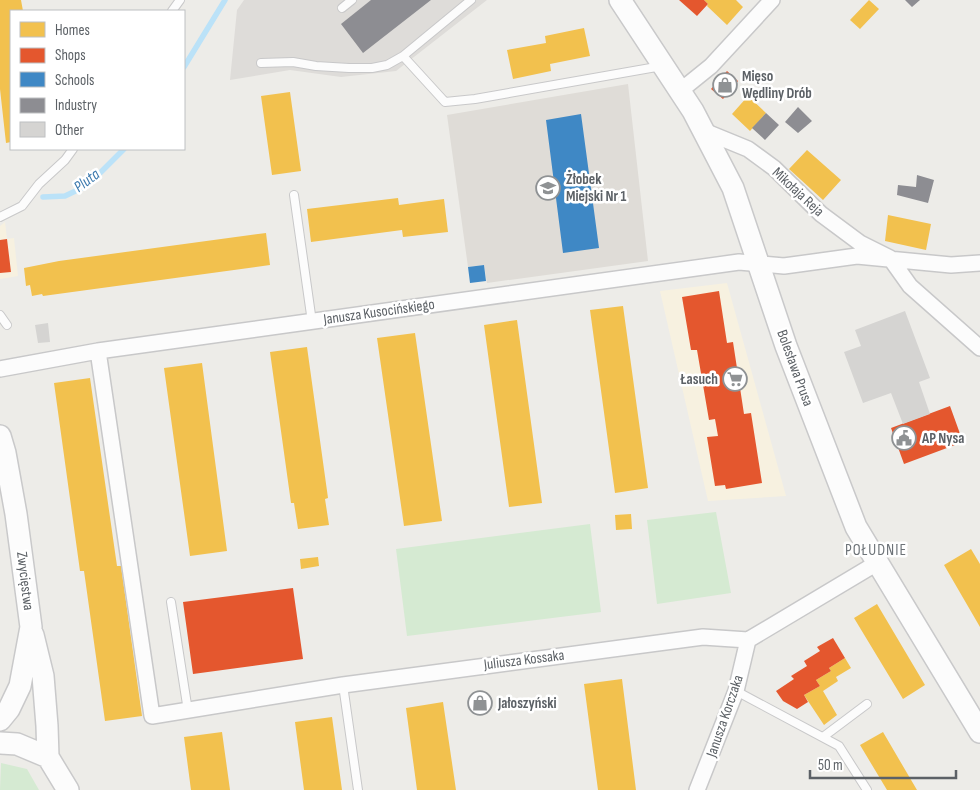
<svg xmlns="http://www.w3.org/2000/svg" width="980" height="790" font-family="'Sofia Sans Condensed',sans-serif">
	<rect width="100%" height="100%" fill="#edece8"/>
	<path fill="#f7f1e0" d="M5,222L7,239L14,238L18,276L0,279V226Z
		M727,283L786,496L708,501L660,291Z"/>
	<path fill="#dedcd9" d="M244,0H487L396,71L341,77L290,70L230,80L237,10Z"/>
	<path fill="#dfdcd7" d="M628,84L648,261L487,283L484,265L468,267L447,115Z"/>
	<path fill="#d5ead2" d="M716,512L731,593L657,604L647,520Z
		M590,524L601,612L407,636L396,549Z
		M1,763L27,769L39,790H0Z"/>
	<path fill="#f2c14e" d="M0,0H21L23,11H11V142L6,143L0,89Z
		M704,0H736L743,7L727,25L707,6L708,4Z
		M869,0L879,9L860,29L850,20Z
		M584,28L590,56L550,64L551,71L513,79L507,50L546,43L545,36Z
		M290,92L301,171L272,175L261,96Z
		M748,96L766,113L750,131L732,114Z
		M807,150L841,180L823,200L789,169Z
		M398,198L399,205L444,199L448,232L403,237L402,230L311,242L307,209Z
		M888,215L931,224L926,250L885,241Z
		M266,233L270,265L43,296L42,294L32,296L30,285L26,286L24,268L59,261Z
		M623,306L648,488L615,493L590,310Z
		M517,320L542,503L509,507L484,325Z
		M415,333L442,521L404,526L377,338Z
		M307,347L328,498L325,499L329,525L298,529L294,503H291L270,352Z
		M202,363L227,551L190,556L164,368Z
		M90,378L117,566H121L142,716L105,721L84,571H80L54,383Z
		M631,514L632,529L616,530L615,515Z
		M971,549L980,564V627L944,565Z
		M318,557L319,566L301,569L300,559Z
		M877,604L925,685L903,699L854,618Z
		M845,658L851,668L836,677L838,681L823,691L837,715L824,725L804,695L820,686L816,680L831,671L829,668Z
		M622,679L636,790H598L584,684Z
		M443,702L456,790H417L406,708Z
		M332,717L342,790H304L295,722Z
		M222,732L230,790H191L184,737Z
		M883,732L907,773L917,790H887L860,745Z"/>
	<path fill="#e4572e" d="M679,0H704L708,4L697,16Z
		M727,71L738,81L723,99L711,89Z
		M7,239L11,272L0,273V240Z
		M719,291L727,343L733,342L744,414L751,413L762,483L726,489L725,485L715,486L707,437L718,436L715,419L709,420L697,350H691L682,297Z
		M950,406L963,442L904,464L891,428Z
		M293,588L303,659L193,674L183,602Z
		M833,638L845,658L829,668L831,671L816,680L820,686L804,695L808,702L797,709L783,701L776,691L794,679L791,676L807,666L804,661L820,651L817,647Z"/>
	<path fill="#3f88c5" d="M581,114L599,248L563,253L546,120Z
		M484,265L486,281L470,283L468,267Z"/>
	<path fill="#8d8d92" d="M371,0H431L363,53L341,24Z
		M905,0H920L912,7Z
		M798,107L812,121L798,133L785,122Z
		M766,113L779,125L765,140L752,128Z
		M917,175L934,180L928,203L897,195L898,185L916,187Z"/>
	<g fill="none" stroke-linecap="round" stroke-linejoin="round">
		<path stroke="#bbe2f8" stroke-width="5.5" d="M184,67L225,0
			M43,197L65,196L88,185L124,149"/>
	</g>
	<path fill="#d5d4d2" d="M905,311L930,378L919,382L930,414L903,424L891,393L863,403L844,352L861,346L855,330Z
		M48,323L50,342L38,343L35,325Z"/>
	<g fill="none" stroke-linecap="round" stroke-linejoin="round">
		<g stroke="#c8c8c9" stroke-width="10">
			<path id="lane" d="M342,8L352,0
				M172,11L180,0
				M403,56L445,102L475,99L662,66
				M261,63L293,62L316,66L349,68H372L387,65L403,56L471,0
				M294,195L312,322
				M0,217L22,206L39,184L65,160L73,149
				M0,315L7,325
				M171,602L188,711
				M343,685L358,790
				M736,691L839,746L867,790
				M823,737L867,704"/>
		</g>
		<g stroke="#c8c8c9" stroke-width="18">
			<path id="street" d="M680,91L711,66L772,0
				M704,131L748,149L774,168L821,214L860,243L890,258L910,286L980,348
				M98,351L152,716L343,685L703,637L748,640L877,563
				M0,369L98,351L739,262L784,266L857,256L951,265L980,263
				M697,790L736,691L748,640"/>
		</g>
		<g stroke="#c9c9ca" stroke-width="24">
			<path id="secondary" d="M620,0L693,111L733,188L786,346L856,527L980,732
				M0,436L5,453L16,514L31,627L20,686L9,709L0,720
				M33,635L43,676L47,726L48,757L68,790
				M0,743L17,744L48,757"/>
		</g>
		<use href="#lane" stroke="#fcfcfc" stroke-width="8"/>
		<use href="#street" stroke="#fcfcfc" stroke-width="15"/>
		<use href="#secondary" stroke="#fcfcfc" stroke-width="21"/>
	</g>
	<defs>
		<g id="shop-ring" transform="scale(1.25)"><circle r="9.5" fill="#fff" stroke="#8f9294" stroke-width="1.5"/><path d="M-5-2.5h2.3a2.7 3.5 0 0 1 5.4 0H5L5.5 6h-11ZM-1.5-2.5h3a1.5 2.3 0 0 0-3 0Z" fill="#8f9294"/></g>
		<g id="school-ring" transform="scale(1.25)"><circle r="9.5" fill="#fff" stroke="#8f9294" stroke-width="1.5"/><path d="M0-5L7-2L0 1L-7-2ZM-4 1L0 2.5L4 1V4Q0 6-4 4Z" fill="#8f9294"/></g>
		<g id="supermarket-ring" transform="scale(1.25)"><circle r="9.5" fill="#fff" stroke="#8f9294" stroke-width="1.5"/><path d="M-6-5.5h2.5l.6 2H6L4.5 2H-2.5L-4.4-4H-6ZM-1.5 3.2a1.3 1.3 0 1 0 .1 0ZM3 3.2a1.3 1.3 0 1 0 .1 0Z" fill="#8f9294"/></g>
		<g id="civic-ring" transform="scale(1.25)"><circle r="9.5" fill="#fff" stroke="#8f9294" stroke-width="1.5"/><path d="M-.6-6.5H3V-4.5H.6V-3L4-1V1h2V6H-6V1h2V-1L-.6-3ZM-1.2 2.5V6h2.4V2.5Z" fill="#8f9294"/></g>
	</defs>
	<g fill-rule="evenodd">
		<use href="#shop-ring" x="725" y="85"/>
		<use href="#school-ring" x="548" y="188"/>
		<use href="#supermarket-ring" x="735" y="379"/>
		<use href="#civic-ring" x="904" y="438"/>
		<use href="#shop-ring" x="480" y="703"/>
	</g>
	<g text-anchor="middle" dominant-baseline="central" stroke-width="5" stroke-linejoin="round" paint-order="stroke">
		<g font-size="15" font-weight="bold" fill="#5c6166" stroke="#fff" text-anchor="start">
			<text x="742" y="76">Mięso<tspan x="742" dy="17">Wędliny Drób</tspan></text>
			<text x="566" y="179">Żłobek<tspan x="566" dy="17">Miejski Nr 1</tspan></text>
			<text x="718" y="379" text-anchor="end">Łasuch</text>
			<text x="922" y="438">AP Nysa</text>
			<text x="498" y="703">Jałoszyński</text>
		</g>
		<g font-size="15" fill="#5c6166" stroke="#fff">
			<text transform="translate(798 192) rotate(43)">Mikołaja Reja</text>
			<text transform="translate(379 312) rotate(-8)">Janusza Kusocińskiego</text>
			<text transform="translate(795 368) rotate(70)">Bolesława Prusa</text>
			<text transform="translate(25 581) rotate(83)">Zwycięstwa</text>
			<text transform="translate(524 660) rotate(-7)">Juliusza Kossaka</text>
			<text transform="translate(725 716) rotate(-71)">Janusza Korczaka</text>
		</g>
		<g font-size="16" font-style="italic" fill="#3a78ad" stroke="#fff">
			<text transform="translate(87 181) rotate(-37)">Pluta</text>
		</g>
		<g font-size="16" letter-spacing="1" fill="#6d7378" stroke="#fff">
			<text x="876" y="550">POŁUDNIE</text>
		</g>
	</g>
	<rect x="10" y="10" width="175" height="140" fill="#ffffff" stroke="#bec0c2"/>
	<rect x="20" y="22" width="25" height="15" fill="#f2c14e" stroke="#bec0c2"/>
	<text x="55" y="35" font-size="15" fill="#5c6166">Homes</text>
	<rect x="20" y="48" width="25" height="15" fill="#e4572e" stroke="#bec0c2"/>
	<text x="55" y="60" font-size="15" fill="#5c6166">Shops</text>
	<rect x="20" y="72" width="25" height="15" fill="#3f88c5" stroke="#bec0c2"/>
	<text x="55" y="85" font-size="15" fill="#5c6166">Schools</text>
	<rect x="20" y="98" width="25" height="15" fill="#8d8d92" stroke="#bec0c2"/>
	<text x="55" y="110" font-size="15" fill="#5c6166">Industry</text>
	<rect x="20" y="122" width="25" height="15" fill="#d5d4d2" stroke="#bec0c2"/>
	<text x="55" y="135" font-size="15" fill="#5c6166">Other</text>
	<path d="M810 770v8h146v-8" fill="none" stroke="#5c6166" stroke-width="2.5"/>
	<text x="818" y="770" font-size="15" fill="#5c6166" stroke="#ffffff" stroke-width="4" paint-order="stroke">50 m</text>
</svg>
